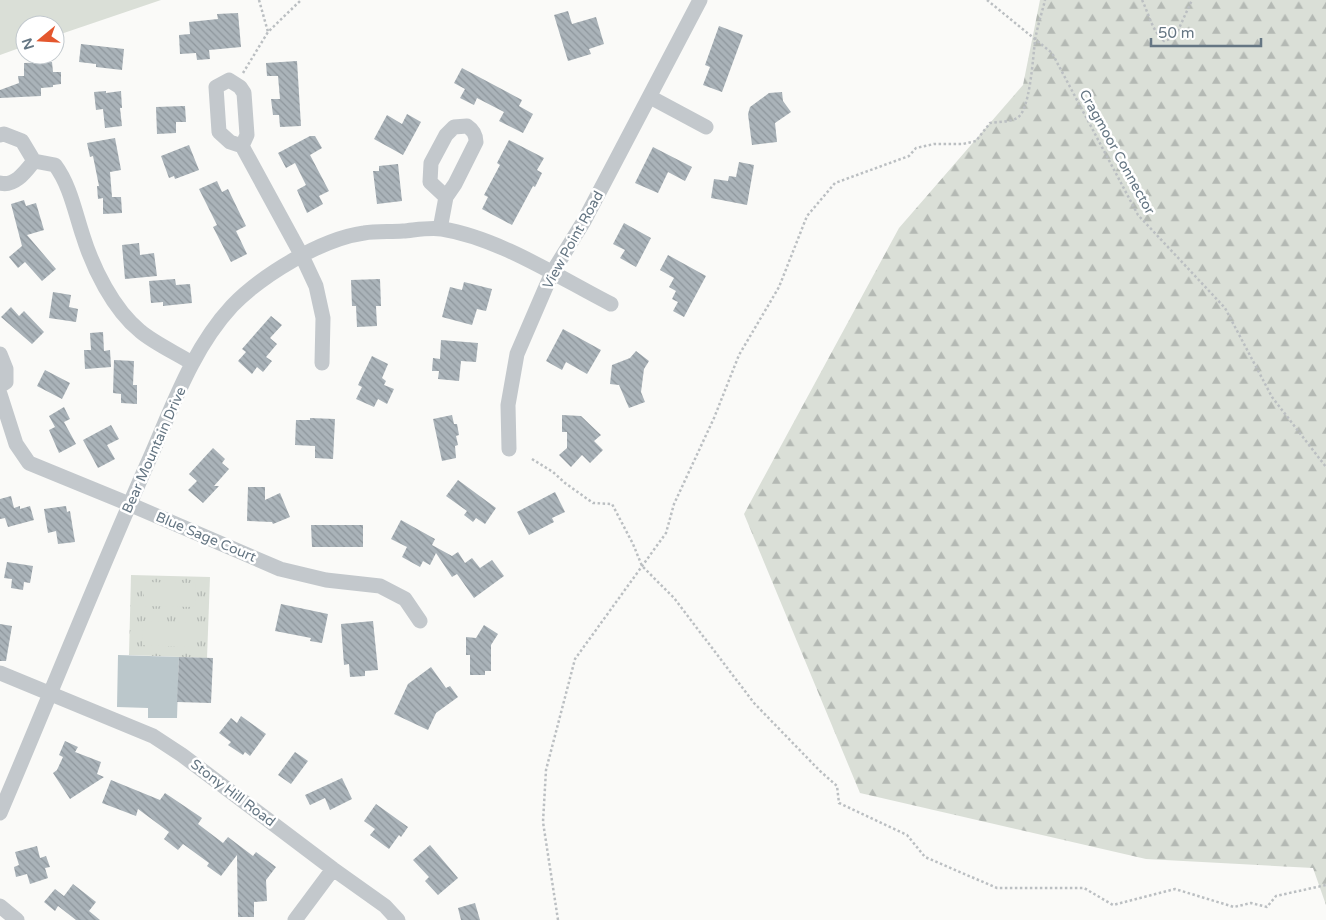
<svg xmlns="http://www.w3.org/2000/svg" width="1326" height="920" font-family="'Varela Round',sans-serif">
	<defs>
		<pattern id="forest-firs" width="22" height="20" patternUnits="userSpaceOnUse" patternTransform="scale(1.25)"><rect width="22" height="20" fill="#dadfd7"/><path d="M5 1l3.5 6h-7zM16 11l3.5 6h-7z" fill="#b4b9b4"/></pattern>
		<pattern id="park-tufts" width="24" height="20" patternUnits="userSpaceOnUse" patternTransform="scale(1.25)"><rect width="24" height="20" fill="#dadfd7"/><path d="M3 7l-1-3M5 7V3M7 7l1-3M15 17l-1-3M17 17v-4M19 17l1-3" fill="none" stroke="#b4b9b4"/></pattern>
		<pattern id="building-back-hatch" width="6" height="6" patternUnits="userSpaceOnUse" patternTransform="scale(1.25)"><rect width="6" height="6" fill="#aab3b9"/><path d="M-1 5l2 2M0 0l6 6M5-1l2 2" fill="none" stroke="#8e969c"/></pattern>
	</defs>
	<rect width="100%" height="100%" fill="#fafaf8"/>
	<path fill="url(#forest-firs)" d="M1040,0H1326V905L1313,868L1146,859L860,793L744,514L899,228L1023,85Z"/>
	<path fill="url(#park-tufts)" d="M131,575L210,577L207,658L129,655Z"/>
	<path fill="#dadfd7" d="M0,0H161L55,36V25H25V46L0,55Z
		M144,582L196,583L195,607L144,606Z
		M143,621L194,623V647L142,645Z"/>
	<path fill="#bbc7cb" d="M118,655L179,657L177,718H148V708L117,707Z"/>
	<path fill="url(#building-back-hatch)" d="M568,11L572,24L596,17L604,44L589,49L591,54L568,61L554,15Z
		M238,13L241,47L209,50L210,59L197,60L196,53L180,54L179,35L190,34L189,22L218,19L217,14Z
		M719,26L743,35L722,92L703,85L710,67L705,65Z
		M81,44L124,49L122,70L96,67V64L79,62Z
		M297,61L301,126L280,127L279,115H273L271,99H280L278,76H267L266,63Z
		M52,62L53,72H61V84L53,85V87L41,88V96L0,98V90L19,83L18,76H24V63Z
		M462,68L522,100L519,106L533,114L523,133L499,121L504,112L477,98L474,105L460,98L465,89L454,83Z
		M106,91V93L121,91L122,108H120L122,126L105,128L103,109L96,110L94,92Z
		M782,92L783,101L791,112L775,123L777,142L752,145L748,114L750,107L769,93Z
		M185,106L186,122H176V133L157,134L156,107Z
		M407,114L421,122L403,155L374,139L387,115L402,124Z
		M310,136H315L322,148L310,155L329,191L319,196L323,204L307,213L297,190L306,185L295,163L286,168L278,153Z
		M115,138L121,170L110,172L112,197H121L122,213L103,214V198L98,199L97,186H99L93,156L90,157L87,143Z
		M509,140L544,158L537,170L542,173L535,187L533,186L512,225L482,209L488,197L484,195L500,165L497,163Z
		M189,145L199,170L175,179L174,176L169,178L161,156Z
		M653,147L692,167L685,181L668,172L658,193L635,183Z
		M739,162L754,165L747,205L711,198L714,179L728,181L729,176L736,177Z
		M398,164L402,201L377,204L373,171H379V166Z
		M217,181L222,192L228,189L246,226L236,231L247,254L231,262L213,227L217,225L199,189Z
		M24,200L26,206L36,203L44,230L27,235L56,269L42,281L25,262L18,268L9,257L22,246L11,204Z
		M624,223L651,238L636,267L620,258L625,250L613,244Z
		M139,243L140,255L154,253L157,276L125,279L122,245Z
		M668,255L706,276L684,317L673,311L678,302L672,299L676,291L669,287L674,278L660,270Z
		M175,279L176,285L190,284L192,303L163,306V302L151,303L149,281Z
		M380,279L381,306H376L377,326L357,327L356,306H352L351,280Z
		M464,282L492,289L486,311L477,309L472,325L442,317L450,287L462,290Z
		M53,292L71,295L69,307L78,309L76,322L49,318Z
		M11,307L19,316L24,311L44,332L32,344L1,317Z
		M271,316L282,325L270,338L277,344L266,357L272,361L263,372L257,367L252,374L238,361L246,352L242,349Z
		M563,329L601,350L587,374L566,362L562,370L546,361Z
		M103,332L104,351L110,350L111,367L85,369L84,350H91L90,333Z
		M441,340L478,343L476,362L461,361L459,381L438,379L439,371H432L433,358L440,359Z
		M636,351L649,361L644,369L641,392L645,402L629,408L619,385L610,384L612,365L630,358Z
		M372,356L388,364L382,378L386,381L384,385L394,389L387,404L378,399L374,407L356,399L362,387L358,385Z
		M114,360L134,361L133,385H137V404L121,403V394L113,393Z
		M45,370L70,383L62,399L37,386Z
		M64,407L70,419L64,422L76,444L59,453L49,430L55,427L49,416Z
		M452,415L454,424H457L459,435L456,436L458,445L455,446L456,458L442,461L433,419Z
		M562,415L581,416L601,435L594,441L603,450L590,463L582,455L571,467L559,455L567,448V432H562Z
		M310,418L335,419L333,459L315,458V446L295,445L296,420H310Z
		M111,425L119,439L107,445L115,459L98,468L83,440Z
		M213,448L225,459L222,463L229,469L214,486H219L203,503L188,490L197,481L189,474Z
		M458,480L496,508L485,524L476,518L473,522L464,515L467,511L446,496Z
		M248,487H265V500L280,493L290,517L273,524L272,522L247,521Z
		M555,492L565,512L552,518L554,522L529,535L517,512Z
		M11,496L14,508L20,506V509L30,506L34,520L8,527L5,518L0,519V499Z
		M66,506L67,512L70,511L75,542L58,544L56,531L48,533L44,509Z
		M401,520L435,539L432,545L452,556L458,552L465,563L472,558L480,568L492,560L504,576L474,598L457,574L452,577L436,553L430,565L423,561L420,567L402,557L407,547L391,539Z
		M311,525H363V547H312Z
		M7,562L33,566L30,583L24,582L23,590L11,588L12,579L4,578Z
		M281,604L328,614L322,643L310,641L311,638L275,631Z
		M373,621L378,670L365,671V676L350,677L349,664L344,665L341,624Z
		M0,624L12,626L6,661H0Z
		M484,625L498,634L491,645V671H485V675H470V655H466V637L476,638Z
		M179,657L213,658L211,703L177,702Z
		M431,667L446,688L450,686L458,697L436,713L428,730L394,714L408,684Z
		M241,716L266,734L250,756L245,752L243,755L228,745L231,742L219,733L231,718L237,723Z
		M65,741L78,747L75,752L101,762L97,774L104,777L70,799L53,773L57,770L63,757L59,755Z
		M295,752L308,761L291,784L278,775Z
		M342,778L352,799L330,810L325,798L310,805L305,795Z
		M111,780L160,800L165,793L202,818L198,824L223,843L228,837L253,856L256,852L276,867L266,880L267,901L254,902V917H238L237,855L221,876L207,866L209,863L183,844L178,850L164,839L169,832L138,809L136,816L102,803Z
		M376,804L408,827L401,837L399,835L389,849L370,835L375,829L364,821Z
		M430,845L458,878L438,895L425,881L429,877L413,860Z
		M37,846L40,858L46,856L50,867L45,868L48,878L30,884L27,874L16,877L14,867L19,865L15,852Z
		M73,884L96,902L89,911L100,920H76L58,906L55,911L44,902L55,889L64,896Z
		M475,903L480,920H461L458,908Z"/>
	<g fill="none" stroke-linecap="round" stroke-linejoin="round">
		<path stroke="#bbbfc2" stroke-width="2.5" stroke-dasharray="2.5 2.5" stroke-linecap="butt" d="M259,0L268,32
			M987,0L1052,53L1138,215L1225,308L1272,397L1326,467
			M1142,0C1149,14 1152,31 1164,41L1175,37L1192,0
			M243,73L268,32L301,0
			M532,459L553,472L565,483L593,503L612,504L633,544L642,566L674,598L754,703L820,771L837,786L839,803L907,835L925,857L997,888H1084L1113,905L1175,889L1234,907L1251,903L1267,907L1276,896L1326,885
			M558,920L543,822L546,770L575,659L666,533L674,504L714,418L739,355L779,287L807,216L835,183L909,156L916,148L934,144H963L976,141L990,123C998,122 1010,122 1017,118C1030,112 1033,56 1035,41C1037,27 1042,13 1045,0"/>
		<path stroke="#c3c8cc" stroke-width="15" d="M650,97L706,127
			M0,135L4,134L22,141L34,161
			M242,146L230,142L219,132L216,87L229,80L240,87L244,93L247,135L242,146L302,256L316,286L323,318L322,363
			M34,161L55,165C70,185 75,212 83,236C93,268 113,309 140,331C154,343 176,353 192,363
			M0,183C15,187 26,171 34,161
			M440,229L446,197L455,184L476,142C476,134 473,130 467,126L454,127L446,135L431,163L430,182L446,197
			M0,354L6,369V382L0,386
			M0,394L16,444L29,463L129,504L280,569L326,580L380,586L405,599L420,621
			M509,449L508,405L517,354L545,289L552,273L584,221L700,0
			M0,673L153,736L182,755L333,869L385,906L398,920
			M0,813C50,696 97,577 149,460C172,408 192,349 232,306C262,275 321,239 364,233C376,231 390,232 403,231C415,230 430,227 442,229C499,238 560,278 611,304
			M0,906L17,920
			M295,920L333,869"/>
	</g>
	<g text-anchor="middle" dominant-baseline="central" stroke-width="5" stroke-linejoin="round" paint-order="stroke">
		<g font-size="14" fill="#657683" stroke="#fff">
			<text transform="translate(1117 152) rotate(61)">Cragmoor Connector</text>
			<text transform="translate(573 240) rotate(-61)">View Point Road</text>
			<text transform="translate(154 450) rotate(-66)">Bear Mountain Drive</text>
			<text transform="translate(206 537) rotate(23)">Blue Sage Court</text>
			<text transform="translate(233 793) rotate(37)">Stony Hill Road</text>
		</g>
	</g>
	<g transform="translate(40 40) rotate(252)"><circle r="24" fill="#ffffff" stroke="#c1c8cd"/>
	<path d="M0-4L9 19L0 12L-9 19Z" fill="#e4572e"/>
	<text y="-8" font-size="14" font-weight="bold" text-anchor="middle" fill="#657683">N</text>
	</g>
	<path d="M1151 38v8h110v-8" fill="none" stroke="#657683" stroke-width="2.5"/>
	<text x="1158" y="38" font-size="15" fill="#657683" stroke="#ffffff" stroke-width="4" paint-order="stroke">50 m</text>
</svg>
